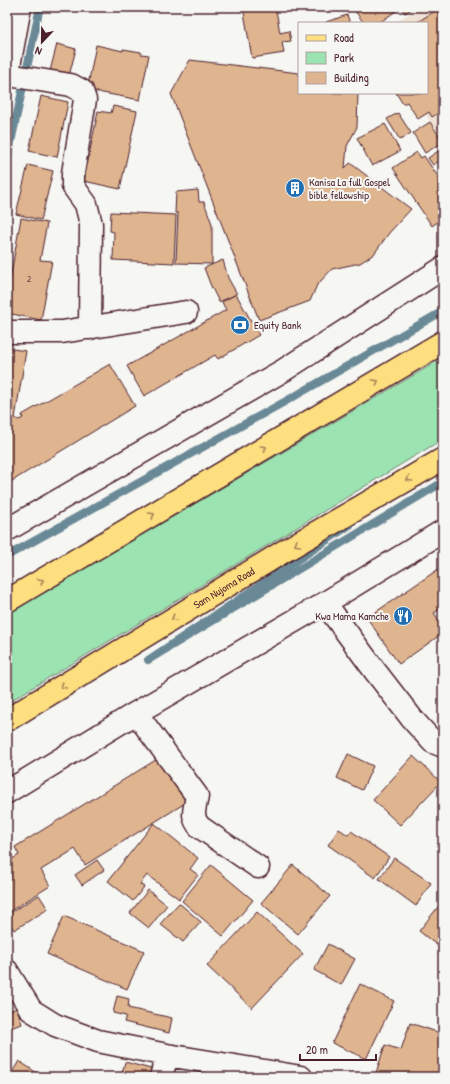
<svg xmlns="http://www.w3.org/2000/svg" width="450" height="1084" font-family="'Patrick Hand',sans-serif">
	<rect width="100%" height="100%" fill="#f6f6f2"/>
	<filter id="ink" filterUnits="userSpaceOnUse"><feTurbulence type="fractalNoise" baseFrequency=".025" numOctaves="2"/><feDisplacementMap in="SourceGraphic" scale="8" xChannelSelector="R" yChannelSelector="G"/><feConvolveMatrix kernelMatrix="1 2 1 2 8 2 1 2 1" color-interpolation-filters="sRGB"/></filter>
	<g filter="url(#ink)">
		<path fill="#efe2d5" d="M421,7H443V141L412,93H427V23H394Z"/>
		<path fill="#9be3b1" stroke="#72816e" d="M443,358V439L7,703V614Z"/>
		<g fill="none" stroke-linecap="round" stroke-linejoin="round">
			<path stroke="#6b8997" stroke-width="8" d="M7,161L40,7
				M350,525L148,660L443,482
				M7,556L295,396L443,311"/>
		</g>
		<path fill="#dfb590" stroke="#4a1f2b" d="M243,7H285L286,8L276,10L280,33L289,31L291,41L282,42L284,53L252,58Z
			M361,7H400V8L379,23H364L355,11Z
			M401,7H415L405,13Z
			M441,7H443V110L432,117L429,112L418,119L407,102L403,104L396,93H427V23H416Z
			M347,15L350,23H326V22Z
			M57,44L76,49L69,76L50,71Z
			M96,45L123,51V49L141,52V54L149,55L140,100L87,90Z
			M190,60L299,73V93H358L357,127L347,146L345,168L350,163L411,209L389,233L374,254L360,263L332,269L317,285L310,301L259,320L171,94Z
			M41,96L68,102L57,157L29,151Z
			M113,106L137,111L120,189L84,181L98,111L111,113Z
			M398,113L411,133L400,140L387,119Z
			M430,122L443,142L425,153L413,133Z
			M385,124L400,151L372,166L357,138Z
			M443,148V163L441,160L433,165L428,158Z
			M417,152L421,158L424,156L443,184V218L432,226L393,168Z
			M28,165L53,171L41,220L16,214Z
			M198,190L199,202H204L212,224V264L176,263L178,213H175L176,192Z
			M111,212L176,215L174,263L113,260L114,232L110,231Z
			M21,218L47,223L40,260L52,261L41,320L7,313V296Z
			M223,260L228,278L237,294L219,302L211,286L204,268Z
			M236,294L259,335L218,359L215,355L144,396L127,366L226,310L222,302Z
			M7,348L26,351L15,418L19,420L23,418L22,415L110,364L135,406L7,484Z
			M443,566V607L434,613L443,627V633L399,664L367,618Z
			M348,754L373,766L362,790L337,778Z
			M413,756L441,782L400,825L373,800Z
			M159,758L187,802L85,865L75,849L41,870L50,886L7,913V862L19,855L15,847Z
			M154,823L198,858L190,869L198,875L179,899L147,875L140,884L144,887L133,901L108,881Z
			M339,829L348,835L351,831L389,857L375,878L328,845Z
			M394,858L431,883L416,906L379,879Z
			M97,860L104,870L82,885L75,875Z
			M211,865L253,900L223,936L182,901Z
			M293,865L330,896L298,934L261,903Z
			M148,890L167,905L149,928L130,913Z
			M39,895L48,909L14,930L7,919V915Z
			M179,903L201,922L183,942L160,924Z
			M438,907L443,912V950L419,931Z
			M257,912L303,954L252,1008L207,966Z
			M64,916L144,951L127,989L47,954Z
			M328,944L355,959L341,985L314,970Z
			M360,984L394,1001L366,1059L332,1043Z
			M117,996L129,999L128,1008L172,1018L169,1033L124,1022L126,1016L113,1013Z
			M17,1008L22,1024L7,1029V1012Z
			M410,1023L443,1034V1069L440,1077L375,1076L385,1045L401,1050Z
			M19,1061L43,1077H16L11,1074Z
			M125,1062L158,1071L156,1077H121Z"/>
		<g fill="none" stroke-linecap="round" stroke-linejoin="round">
			<g stroke="#4a1f2b" stroke-width="25">
				<path id="minor" d="M8,75L71,85L82,91L85,100L73,173V186L86,204L91,224L90,328
					M7,77L20,7
					M7,332H62L186,312
					M7,530L284,370L443,268
					M325,603L375,671L413,720L433,742L443,746
					M136,713L197,796C195,809 190,816 200,827L258,867
					M7,792L136,713L325,603L443,531
					M7,971L31,1010L55,1025L98,1041L167,1055L301,1077
					M161,1077L167,1055"/>
			</g>
			<g stroke="#4a1f2b" stroke-width="25">
				<g id="major">
					<path d="M7,601L443,342"/>
					<path id="s1" d="M7,720L286,550L443,459"/>
				</g>
			</g>
			<path stroke="#4a1f2b" stroke-width="2.5" stroke-dasharray="3 3" stroke-linecap="butt" d="M7,761L13,757"/>
			<use href="#minor" stroke="#f6f6f2" stroke-width="22"/>
			<use href="#major" stroke="#fddf80" stroke-width="22"/>
		</g>
		<defs><path id="oneway-chevron" d="M-2-3.5L2.5 0L-2 3.5" fill="none" stroke-width="1.6" stroke-linecap="round" stroke-linejoin="round"/></defs>
		<g stroke="#a47f56">
			<use href="#oneway-chevron" transform="translate(376 382) rotate(-31)"/>
			<use href="#oneway-chevron" transform="translate(264 448) rotate(-31)"/>
			<use href="#oneway-chevron" transform="translate(409 479) rotate(150)"/>
			<use href="#oneway-chevron" transform="translate(152 515) rotate(-31)"/>
			<use href="#oneway-chevron" transform="translate(297 544) rotate(150)"/>
			<use href="#oneway-chevron" transform="translate(41 581) rotate(-31)"/>
			<use href="#oneway-chevron" transform="translate(174 618) rotate(149)"/>
			<use href="#oneway-chevron" transform="translate(63 686) rotate(149)"/>
		</g>
	</g>
	<defs>
		<g id="building-disc" transform="scale(1)"><circle r="9.5" fill="#1f6fb2" stroke="#f6f6f2"/><path d="M-4-6H4V6H1V3H-1V6H-4ZM-2.5-4.3h1.7v1.8h-1.7ZM.8-4.3h1.7v1.8H.8ZM-2.5-1h1.7V.8h-1.7ZM.8-1h1.7V.8H.8Z" fill="#fff"/></g>
		<g id="bank-disc" transform="scale(1)"><circle r="9.5" fill="#1f6fb2" stroke="#f6f6f2"/><path d="M-6-4H6V4H-6ZM0-2.3a2.3 2.3 0 1 0 0 4.6a2.3 2.3 0 1 0 0-4.6Z" fill="#fff"/></g>
		<g id="restaurant-disc" transform="scale(1)"><circle r="9.5" fill="#1f6fb2" stroke="#f6f6f2"/><path d="M-5-6h1v4h1v-4h1v4h1v-4h1v5L-1.5 .5V6h-2V.5L-5-1ZM5-6V6H3V1.5H1.5Q1.5-4 5-6Z" fill="#fff"/></g>
	</defs>
	<g fill-rule="evenodd">
		<use href="#building-disc" x="295" y="188"/>
		<use href="#bank-disc" x="240" y="325"/>
		<use href="#restaurant-disc" x="403" y="616"/>
	</g>
	<g text-anchor="middle" dominant-baseline="central" stroke-width="4" stroke-linejoin="round" paint-order="stroke">
		<g font-size="9" fill="#6f4444">
			<text x="29" y="279">2</text>
		</g>
		<g font-size="11" fill="#4a1f2b" stroke="#f6f6f2" text-anchor="start">
			<text x="309" y="182">Kanisa La full Gospel<tspan x="309" dy="13">bible fellowship</tspan></text>
			<text x="254" y="325">Equity Bank</text>
			<text x="389" y="616" text-anchor="end">Kwa Mama Kamche</text>
		</g>
		<g font-size="11" fill="#4a1f2b" stroke="#f6f6f2">
			<text stroke="none"><textPath href="#s1" startOffset="254">Sam Nujoma Road</textPath></text>
		</g>
	</g>
	<rect width="450" height="1084" fill="none" stroke="#f6f6f2" stroke-width="24"/>
	<rect x="12" y="12" width="426" height="1060" fill="none" stroke="#4a1f2b" stroke-width="1.5" filter="url(#ink)"/>
	<rect x="298" y="22" width="130" height="72" fill="#f6f6f2" stroke="#b1a0a2"/>
	<rect x="306" y="35" width="20" height="6" fill="#fddf80" stroke="#b1a0a2"/>
	<text x="334" y="42" font-size="12" fill="#4a1f2b">Road</text>
	<rect x="306" y="52" width="20" height="12" fill="#9be3b1" stroke="#b1a0a2"/>
	<text x="334" y="62" font-size="12" fill="#4a1f2b">Park</text>
	<rect x="306" y="72" width="20" height="12" fill="#dfb590" stroke="#b1a0a2"/>
	<text x="334" y="82" font-size="12" fill="#4a1f2b">Building</text>
	<g transform="translate(42 42) rotate(202)" stroke="#f6f6f2" stroke-width="3" paint-order="stroke">
	<path d="M0-3L7 15L0 10L-7 15Z" fill="#4a1f2b"/>
	<text y="-6" font-size="11" font-weight="bold" text-anchor="middle" fill="#4a1f2b">N</text>
	</g>
	<path d="M300 1054v6h76v-6" fill="none" stroke="#4a1f2b" stroke-width="2"/>
	<text x="306" y="1054" font-size="12" fill="#4a1f2b" stroke="#f6f6f2" stroke-width="3" paint-order="stroke">20 m</text>
</svg>
